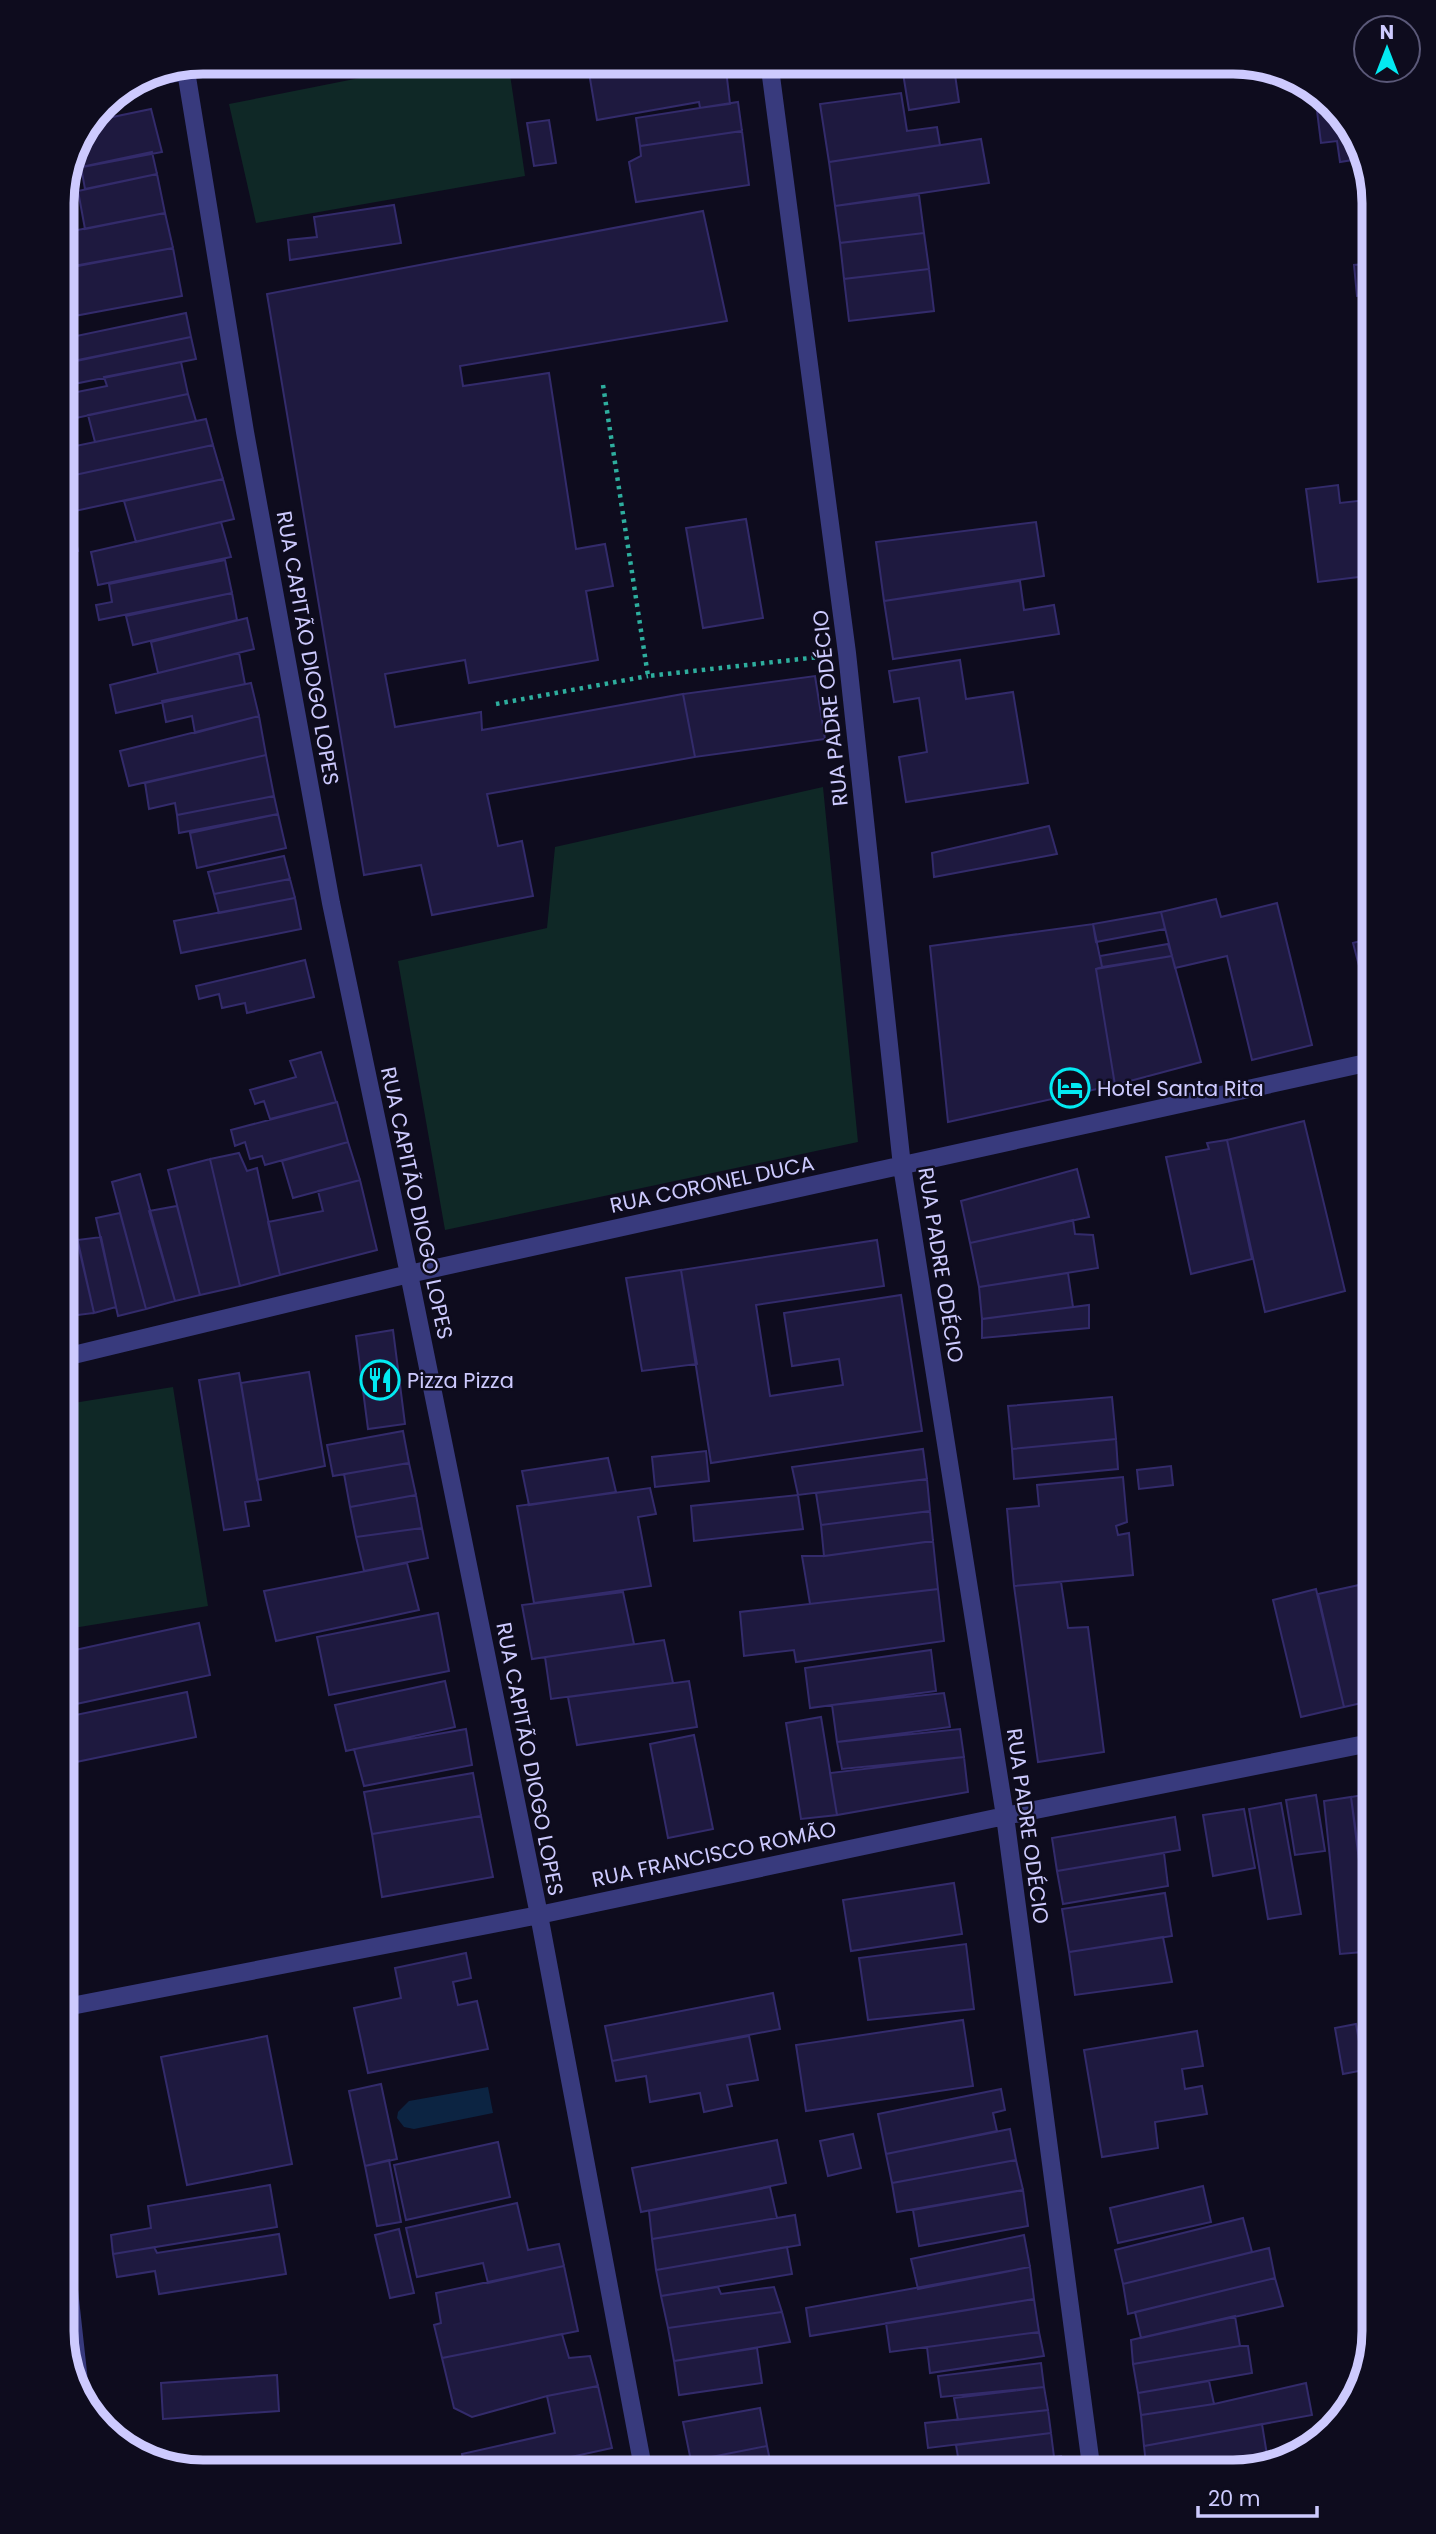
<svg xmlns="http://www.w3.org/2000/svg" width="1436" height="2534" font-family="Poppins,sans-serif">
	<rect width="100%" height="100%" fill="#0e0c1e"/>
	<path fill="#0f2826" d="M445,61H508L525,176L256,223L229,104Z
		M823,787L858,1142L445,1230L398,961L547,928L555,847Z
		M173,1387L208,1606L61,1630V1405Z"/>
	<path fill="#0c2442" d="M488,2087L493,2113L414,2129L404,2127L397,2118L398,2112L409,2101Z"/>
	<path fill="#1e193f" stroke="#332b6b" stroke-width="2" d="M587,61H725L730,104L700,108L699,102L597,120Z
		M901,61H953L959,102L909,110Z
		M901,93L907,131L937,127L940,145L829,162L820,104Z
		M738,102L742,131L640,146L636,118Z
		M1327,102L1360,140L1365,158L1340,162L1337,141L1321,143L1316,103Z
		M151,109L162,152L67,170L72,148L89,122Z
		M549,120L556,163L534,166L527,123Z
		M742,131L749,185L636,202L629,162L641,156L640,146Z
		M981,139L989,183L835,206L829,162Z
		M152,152L157,174L85,189L81,167Z
		M157,174L165,213L85,229L78,191Z
		M919,195L924,233L840,243L835,206Z
		M394,205L401,243L290,260L288,240L317,237L314,217Z
		M703,211L727,321L460,366L463,386L549,373L576,549L605,544L613,586L586,591L598,660L469,683L465,660L385,674L395,727L481,712L482,730L683,694L695,757L487,794L498,846L522,841L533,896L432,915L421,865L364,875L267,294Z
		M165,213L173,248L68,267L62,233Z
		M924,233L929,269L844,279L840,243Z
		M173,248L182,296L69,317L62,269Z
		M1375,263V294L1357,296L1354,265Z
		M929,269L934,311L849,321L844,279Z
		M186,313L191,337L62,364V339Z
		M191,337L196,359L74,384L68,362Z
		M181,362L188,394L62,421V395L107,386L104,377Z
		M188,394L196,421L95,442L88,415Z
		M206,419L213,445L61,478V449Z
		M213,445L223,479L61,514V478Z
		M223,479L234,519L136,542L124,501Z
		M1338,485L1340,503L1375,499V575L1318,582L1306,489Z
		M70,512L78,551L61,554V514Z
		M746,519L763,618L703,628L686,528Z
		M221,522L231,557L98,585L91,552Z
		M1036,522L1044,576L884,601L876,542Z
		M225,560L232,593L99,620L96,605L112,602L109,584Z
		M1020,581L1024,610L1054,605L1059,634L893,659L884,601Z
		M232,593L237,620L133,645L126,616Z
		M247,618L254,649L158,673L151,642Z
		M239,653L245,684L116,713L110,685Z
		M960,660L966,699L1013,692L1028,783L906,802L899,757L927,752L919,698L894,702L889,671Z
		M65,662L68,693H61V663Z
		M815,676L825,739L695,757L683,694Z
		M251,683L259,716L195,733L192,716L166,722L162,701Z
		M68,702L75,746L61,748V703Z
		M259,716L266,755L129,786L120,751Z
		M266,755L274,796L177,815L175,803L149,809L145,783Z
		M274,796L278,814L179,833L177,815Z
		M278,814L286,848L197,868L190,833Z
		M1049,826L1057,854L934,877L932,853Z
		M284,856L290,879L214,894L208,872Z
		M290,879L295,898L219,913L214,894Z
		M295,898L301,929L181,953L174,921Z
		M1216,899L1221,917L1277,903L1312,1045L1252,1060L1227,956L1175,968L1161,912Z
		M61,912H66L67,935H61Z
		M1161,912L1165,929L1096,942L1093,924Z
		M1093,924L1102,967L1096,969L1115,1085L948,1122L930,946Z
		M1375,937V1014L1372,1015L1353,943Z
		M1168,944L1172,956L1102,967L1100,956Z
		M1172,956L1201,1062L1115,1085L1096,969Z
		M305,960L314,997L247,1013L245,1003L222,1008L219,994L199,999L196,986Z
		M321,1052L336,1102L270,1119L264,1101L255,1104L250,1090L296,1077L290,1061Z
		M337,1102L348,1142L265,1165L262,1156L250,1159L245,1142L235,1146L231,1130Z
		M1304,1121L1345,1291L1265,1312L1227,1140Z
		M1227,1140L1252,1259L1191,1274L1166,1157L1209,1149L1207,1143Z
		M348,1142L360,1180L293,1198L282,1161Z
		M239,1153L247,1171L257,1168L280,1275L240,1286L210,1159Z
		M210,1159L240,1286L200,1295L168,1170Z
		M1077,1169L1089,1217L970,1243L961,1201Z
		M140,1174L175,1301L146,1309L112,1182Z
		M360,1180L377,1250L280,1275L268,1222L323,1211L318,1191Z
		M177,1206L200,1295L175,1301L149,1211Z
		M120,1213L146,1309L118,1316L96,1218Z
		M1073,1220L1075,1234L1093,1235L1098,1268L979,1287L970,1243Z
		M74,1224L94,1313L61,1317V1227Z
		M101,1237L116,1307L94,1313L77,1240Z
		M877,1240L884,1286L756,1305L770,1396L843,1385L839,1359L792,1366L784,1313L901,1295L922,1431L711,1463L681,1270Z
		M681,1270L697,1364L642,1371L626,1278Z
		M1068,1273L1073,1307L982,1319L979,1287Z
		M1089,1305V1328L982,1338V1319Z
		M393,1330L405,1424L368,1429L356,1336Z
		M309,1372L325,1466L257,1480L241,1383Z
		M239,1373L261,1500L245,1502L249,1526L224,1530L199,1380Z
		M1112,1397L1116,1439L1012,1449L1008,1406Z
		M403,1431L409,1463L333,1476L327,1445Z
		M1116,1439L1118,1469L1014,1479L1012,1449Z
		M923,1449L927,1479L798,1495L792,1467Z
		M706,1451L709,1481L655,1487L652,1457Z
		M608,1458L616,1492L529,1505L522,1471Z
		M409,1463L416,1495L350,1507L344,1474Z
		M1171,1466L1173,1485L1139,1489L1137,1470Z
		M1123,1477L1127,1522L1116,1526L1118,1535L1129,1533L1133,1575L1014,1586L1007,1509L1039,1506L1037,1485Z
		M927,1479L930,1511L821,1525L816,1493Z
		M650,1488L656,1514L638,1517L651,1586L534,1603L517,1506Z
		M416,1495L422,1528L356,1537L350,1507Z
		M798,1495L803,1529L694,1541L691,1506Z
		M930,1511L933,1541L824,1556L821,1525Z
		M422,1528L428,1558L364,1571L356,1537Z
		M933,1541L938,1589L810,1604L802,1556H824Z
		M407,1563L419,1610L276,1641L264,1591Z
		M1061,1582L1068,1628L1088,1627L1104,1752L1038,1762L1014,1586Z
		M1359,1585L1375,1646V1700L1344,1707L1318,1594Z
		M938,1589L944,1641L796,1662L794,1650L744,1656L740,1612Z
		M1316,1589L1344,1707L1301,1717L1273,1600Z
		M623,1592L634,1644L532,1659L522,1605Z
		M438,1613L449,1671L329,1695L317,1637Z
		M199,1623L210,1675L67,1706L61,1680V1653Z
		M664,1640L673,1683L551,1699L545,1657Z
		M931,1650L936,1691L810,1708L805,1668Z
		M445,1681L455,1727L346,1751L335,1705Z
		M689,1681L697,1727L577,1745L568,1697Z
		M187,1692L196,1737L62,1765L61,1718Z
		M944,1693L950,1727L837,1742L832,1705Z
		M821,1717L837,1815L801,1819L786,1723Z
		M466,1729L472,1765L364,1786L354,1749Z
		M960,1729L964,1757L842,1769L837,1742Z
		M694,1735L713,1829L668,1838L650,1744Z
		M964,1757L968,1792L837,1815L830,1773Z
		M473,1773L481,1816L372,1834L364,1792Z
		M1375,1793V1888L1364,1890L1351,1797Z
		M1316,1795L1325,1851L1295,1855L1286,1800Z
		M1351,1797L1367,1924L1375,1926V1951L1340,1954L1324,1801Z
		M1281,1803L1301,1914L1268,1919L1249,1809Z
		M1244,1809L1255,1868L1213,1876L1203,1815Z
		M481,1816L493,1877L382,1897L372,1834Z
		M1175,1817L1180,1850L1057,1871L1052,1838Z
		M1164,1853L1168,1886L1063,1904L1057,1871Z
		M954,1883L962,1934L851,1951L843,1900Z
		M1165,1893L1172,1936L1069,1952L1062,1909Z
		M1163,1937L1172,1982L1075,1995L1069,1952Z
		M966,1944L974,2009L868,2020L859,1958Z
		M466,1953L471,1978L453,1982L458,2005L477,2001L488,2049L368,2073L354,2008L401,1998L395,1968Z
		M773,1993L780,2029L612,2061L605,2026Z
		M963,2020L973,2086L806,2111L796,2045Z
		M1356,2024L1364,2070L1343,2074L1335,2028Z
		M1197,2031L1203,2066L1182,2069L1185,2089L1202,2086L1207,2114L1155,2122L1158,2148L1102,2157L1084,2050Z
		M267,2036L292,2164L187,2185L161,2057Z
		M749,2036L758,2080L727,2085L732,2106L704,2112L700,2093L650,2102L646,2076L616,2081L612,2061Z
		M381,2084L397,2159L365,2166L349,2091Z
		M1001,2089L1005,2110L993,2113L997,2131L886,2154L878,2114Z
		M1010,2129L1016,2160L892,2183L886,2154Z
		M853,2134L861,2168L828,2176L820,2141Z
		M777,2140L786,2183L641,2212L632,2168Z
		M498,2142L510,2197L406,2220L394,2165Z
		M389,2160L401,2222L377,2226L365,2166Z
		M1016,2160L1023,2190L897,2212L892,2183Z
		M270,2185L277,2227L113,2254L111,2235L151,2228L148,2206Z
		M1203,2186L1211,2222L1118,2243L1110,2208Z
		M770,2187L777,2218L652,2239L649,2211Z
		M1023,2190L1028,2226L919,2246L913,2210Z
		M517,2203L528,2250L559,2244L564,2266L488,2283L483,2263L417,2277L406,2228Z
		M795,2215L800,2245L656,2270L652,2239Z
		M1243,2218L1252,2252L1123,2284L1115,2250Z
		M399,2229L414,2293L390,2298L375,2235Z
		M279,2234L286,2274L159,2294L155,2271L117,2277L113,2254L154,2247L157,2253Z
		M1024,2235L1030,2267L918,2289L911,2259Z
		M787,2247L792,2274L661,2296L656,2270Z
		M1269,2248L1275,2278L1128,2314L1123,2284Z
		M564,2266L578,2331L442,2358L434,2325L441,2323L436,2293Z
		M1030,2267L1034,2299L810,2336L806,2308Z
		M1275,2278L1283,2306L1141,2338L1135,2312Z
		M718,2287L721,2294L774,2287L782,2312L668,2328L661,2296Z
		M1034,2299L1039,2332L890,2352L886,2323Z
		M782,2312L790,2342L674,2361L668,2328Z
		M1235,2316L1240,2346L1133,2364L1131,2340Z
		M1039,2332L1044,2356L930,2373L927,2347Z
		M562,2334L569,2358L590,2356L598,2386L547,2396L472,2417L454,2408L442,2358Z
		M1240,2346H1248L1252,2373L1138,2393L1133,2364Z
		M757,2348L762,2383L679,2395L674,2361Z
		M1041,2363L1044,2387L941,2397L938,2376Z
		M277,2375L279,2411L163,2419L161,2383Z
		M1209,2381L1214,2404L1141,2415L1138,2393Z
		M1306,2383L1312,2415L1144,2446L1141,2415L1214,2404Z
		M598,2386L612,2448L498,2473H466L462,2454L555,2433L547,2396Z
		M1044,2387L1048,2410L958,2420L954,2398Z
		M760,2408L767,2446L691,2461L683,2422Z
		M1048,2410L1051,2433L928,2448L925,2423Z
		M1262,2424L1267,2455L1184,2473H1147L1144,2446Z
		M1051,2433L1054,2457L960,2469L956,2445Z
		M767,2446L772,2470L758,2473H692L691,2461Z
		M1295,2450L1296,2458L1234,2473H1184Z
		M1061,2456L1063,2473H935L960,2469Z
		M413,2457L414,2473H350L349,2460Z"/>
	<g fill="none" stroke-linecap="round" stroke-linejoin="round">
		<path stroke="#2eae9e" stroke-width="4.5" stroke-dasharray="3.5 5" stroke-linecap="butt" d="M603,385L648,676L819,657
			M496,704L648,676"/>
		<path stroke="#383a7d" stroke-width="18" d="M769,61L847,653L902,1166L1005,1816L1092,2473
			M185,65L245,432L331,903L409,1274L539,1915L644,2473
			M136,81L235,61
			M61,1358L409,1274L1375,1061
			M61,2008L539,1915L1005,1816L1375,1742
			M61,2217L81,2400"/>
	</g>
	<defs>
		<g id="hotel-ring" transform="scale(2.0125)"><circle r="9.5" fill="#0e0c1e" stroke="#03eaf2" stroke-width="1.5"/><path d="M-6-4.5h1.5V1H6V5H4.5V3h-9V5H-6ZM-4 0a1.8 1.8 0 1 1 3.6 0ZM.5 0V-2.5h3Q6-2.5 6 0Z" fill="#03eaf2"/></g>
		<g id="restaurant-ring" transform="scale(2.0125)"><circle r="9.5" fill="#0e0c1e" stroke="#03eaf2" stroke-width="1.5"/><path d="M-5-6h1v4h1v-4h1v4h1v-4h1v5L-1.5 .5V6h-2V.5L-5-1ZM5-6V6H3V1.5H1.5Q1.5-4 5-6Z" fill="#03eaf2"/></g>
	</defs>
	<g fill-rule="evenodd">
		<use href="#hotel-ring" x="1070" y="1088"/>
		<use href="#restaurant-ring" x="380" y="1380"/>
	</g>
	<g text-anchor="middle" dominant-baseline="central" stroke-width="5" stroke-linejoin="round" paint-order="stroke">
		<g font-size="21" fill="#cdcafe" stroke="#0e0c1e">
			<text transform="translate(308 648) rotate(80)">RUA CAPITÃO DIOGO LOPES</text>
			<text transform="translate(830 708) rotate(-96)">RUA PADRE ODÉCIO</text>
			<text transform="translate(712 1184) rotate(-12)">RUA CORONEL DUCA</text>
			<text transform="translate(417 1203) rotate(78)">RUA CAPITÃO DIOGO LOPES</text>
			<text transform="translate(941 1265) rotate(81)">RUA PADRE ODÉCIO</text>
			<text transform="translate(530 1759) rotate(79)">RUA CAPITÃO DIOGO LOPES</text>
			<text transform="translate(1028 1826) rotate(82)">RUA PADRE ODÉCIO</text>
			<text transform="translate(714 1854) rotate(-12)">RUA FRANCISCO ROMÃO</text>
		</g>
		<g font-size="21" fill="#cdcafe" stroke="#0e0c1e" text-anchor="start">
			<text x="1097" y="1088">Hotel Santa Rita</text>
			<text x="407" y="1380">Pizza Pizza</text>
		</g>
	</g>
	<path d="M0 0H1436V2534H0ZM203 74H1233A129 129 0 0 1 1362 203V2331A129 129 0 0 1 1233 2460H203A129 129 0 0 1 74 2331V203A129 129 0 0 1 203 74Z" fill="#0e0c1e" fill-rule="evenodd"/>
	<path fill="none" stroke="#cdcafe" stroke-width="9" d="M203 74H1233A129 129 0 0 1 1362 203V2331A129 129 0 0 1 1233 2460H203A129 129 0 0 1 74 2331V203A129 129 0 0 1 203 74Z"/>
	<g transform="translate(1387 49)"><circle r="33" fill="#0e0c1e" stroke="#5a5878" stroke-width="2"/>
	<path d="M0-5L12 26L0 18L-12 26Z" fill="#03eaf2"/>
	<text y="-10" font-size="19" font-weight="bold" text-anchor="middle" fill="#cdcafe">N</text>
	</g>
	<path d="M1198 2506v10h119v-10" fill="none" stroke="#cdcafe" stroke-width="3.5"/>
	<text x="1208" y="2506" font-size="21" fill="#cdcafe" stroke="#0e0c1e" stroke-width="5" paint-order="stroke">20 m</text>
</svg>
